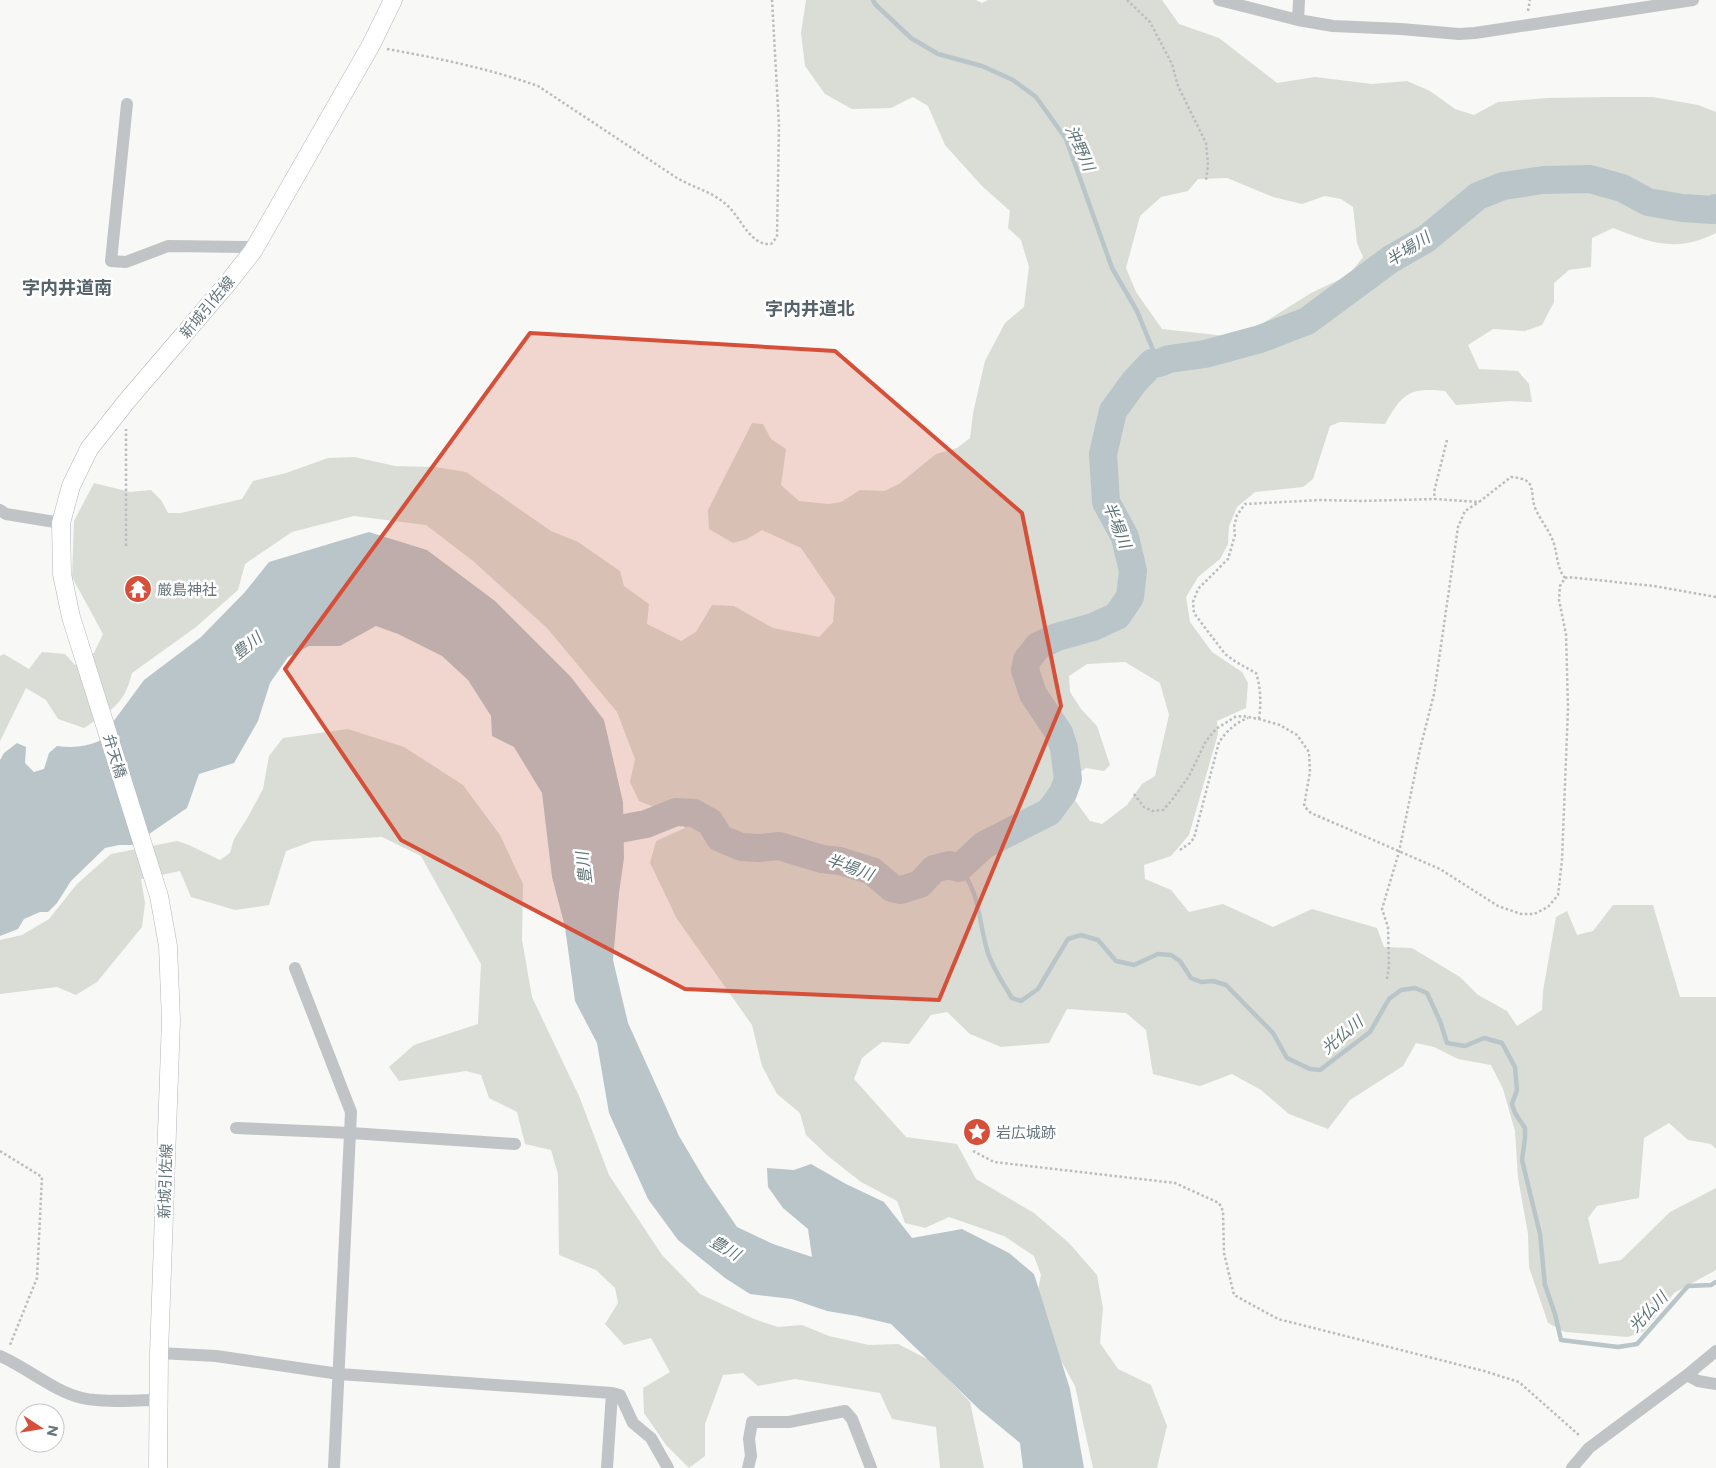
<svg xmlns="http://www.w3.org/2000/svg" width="1716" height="1468" font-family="Montserrat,'Noto Sans JP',sans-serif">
	<rect width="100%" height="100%" fill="#f8f8f6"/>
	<path fill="#d9ddd5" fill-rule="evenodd" d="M806,0H976L982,3L988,0H1162L1179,24L1219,38L1277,83L1315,77L1372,84L1407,81L1430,91L1455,109L1474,115L1498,102L1547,98L1607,97H1653L1698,105L1716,112V233C1677,253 1651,243 1613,228L1592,238L1591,267L1569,270L1554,283V302L1542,325L1525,331L1493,329L1468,345L1479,369L1518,371L1529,384L1532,402L1510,401L1456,405L1445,391C1409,387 1402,394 1385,424L1340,422L1330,426L1313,479L1303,487L1255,492L1237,507L1229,526L1228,544L1220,559L1198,577L1186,597L1190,622L1212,652L1242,672L1248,683L1246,708L1217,721L1218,734L1189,835L1171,856L1144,865L1145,879L1171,890L1189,912L1223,904L1273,927L1312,909L1377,928L1384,947L1412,948L1460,977L1478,995L1507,1011L1517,1026L1542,1010L1543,991L1556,917L1567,911L1577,935L1593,931L1613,905H1653L1680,997H1716V1149L1711,1144L1688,1140L1669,1123L1644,1138L1639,1198L1597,1206L1588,1218L1599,1264L1621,1260L1670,1212L1716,1188V1270L1674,1293L1644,1331L1628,1337L1565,1332L1548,1323L1529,1267L1528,1234L1518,1178L1515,1131L1503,1089L1491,1065L1458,1059L1434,1047L1416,1043L1403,1066L1350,1100L1328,1129L1289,1114L1261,1090L1232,1074L1200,1086L1153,1074L1146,1030L1126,1013L1067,1009L1049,1043L1001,1047L970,1034L947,1012L931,1015L909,1044L882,1042L862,1058L854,1079L906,1137L957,1144L976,1179L1034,1213L1069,1243L1097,1275L1103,1308L1100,1343L1118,1369L1151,1385L1167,1426L1157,1468H1093L1075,1386L1052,1344L1037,1296L1041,1275L1034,1256L1004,1236L949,1217L925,1228L905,1223L897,1201L861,1182L828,1156L806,1135L800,1113L777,1094L762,1066L752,1025L677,919L650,863L656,841L685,828L679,817L639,801L630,782L635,759L617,712L547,628L473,561L426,525L354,516L292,532L245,564L238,590L196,627L132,673C124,706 110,711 84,728L58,719L46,700L26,688L0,741V656L4,654L29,669L42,652L65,654L75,665L94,653L103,634L72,577L74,521L94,483L130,492L151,490L161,500L168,513H181L242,499L253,481L286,473L328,458L354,457L395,466L435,467L466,472L551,531L578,542L620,571L624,586L649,604L647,624L681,641L696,632L712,605L734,606L773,628L819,637L833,622L835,598L801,548L762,530L747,539L733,543L709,529L708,510L752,423L763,424L771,439L786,449L781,485L799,501L829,504L841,502L860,490L884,491L899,484L936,454L957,448L970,438L973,413L985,361L1005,323L1024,307L1029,267L1021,240L1008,228L1010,211L982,186L945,145L928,106L913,97L891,108L852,109L825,94L805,66L801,33ZM1227,178L1273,197L1302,204L1325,196L1341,199L1353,207L1357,243L1363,257L1349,275L1311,293L1236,340L1217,335L1162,329L1136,292L1126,268L1140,216L1161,197L1188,191L1198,179ZM1125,662L1160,683L1169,715L1155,776L1142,784L1127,805L1102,824L1090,821L1074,799L1077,774L1086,768L1104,771L1110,765L1097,726L1081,709L1070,692L1069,676L1087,664Z
		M348,729L404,747L463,785L500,835L523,884L522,940L532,997L579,1096L609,1175L662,1255L700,1294L754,1319L778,1327L802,1325L829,1336L869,1345L898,1344L931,1361L970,1402L984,1468H940L936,1427L892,1419L880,1393L795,1379L758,1386L743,1373L723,1375L705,1424V1456L689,1468L666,1445L644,1413L643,1388L670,1372L651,1338L624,1345L605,1324L618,1303L615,1288L596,1270L559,1255L558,1174L551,1150L525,1144L517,1112L489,1098L481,1075L466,1071L399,1081L389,1067L414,1045L478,1024L481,964L421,856L382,837L313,841L286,851L269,905L235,910L191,897L180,871L141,879L145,903L142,927L97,982L76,995L57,987L0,994V940L22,935L49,919L77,884L111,854L177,841L189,845L220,860L230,853L234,839L248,817L263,789L269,756L283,738Z"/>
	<path fill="#b9c5c9" d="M369,532L427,550L495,601L571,677L604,720L623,802L624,858L619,893L613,960L628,1023L679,1136L705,1180L737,1227L773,1244L812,1257L808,1229L783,1208L768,1187L767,1168L794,1170L811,1164L846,1184L884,1202L912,1238L962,1229L1009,1253L1034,1274L1070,1389L1084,1468H1023L1020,1443L980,1410L891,1324L857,1316L827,1311L792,1299L750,1294L725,1278L678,1240L648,1199L609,1113L597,1043L575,1001L565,927L552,877L542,793L514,747L492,736L491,716L468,680L442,656L398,634L376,626L340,646H309L288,657L270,683L258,721L234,763L199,774L187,808L133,845H119L105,848L71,881L57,903L48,912H40L24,919L18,929L0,936V760L4,753L17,743L26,747L25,763L34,772L44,769L49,753L57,746C73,748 85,747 99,741L144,680L201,637L245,592L269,562Z"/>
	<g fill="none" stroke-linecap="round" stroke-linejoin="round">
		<path stroke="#b9c5c9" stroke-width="4.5" d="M873,0L875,4L911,38L938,54L982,66L1013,80L1036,97L1066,139L1112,268L1137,311L1153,350L1152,363
			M959,868C980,889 979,926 988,953C993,969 1003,983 1012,998L1021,1001L1038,989L1068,939L1081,935L1098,940L1116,961L1134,965L1158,954L1171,955L1180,961L1191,978L1201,982L1213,981L1226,985L1273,1033L1287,1058L1310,1069L1320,1070L1370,1032L1389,999L1401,990L1415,988L1427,993L1440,1021L1447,1043L1465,1046L1484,1038L1502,1043L1515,1067L1517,1090L1512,1104L1515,1113L1525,1128V1138L1522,1160L1540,1234L1545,1285L1555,1314L1561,1340L1618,1347L1637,1344L1688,1286L1711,1285L1716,1282"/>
		<path stroke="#b9c5c9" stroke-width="28" d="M587,835L646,824L676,812L694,813L710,822L720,838L741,847L759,848L779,846L822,859L840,861L872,871L892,888L901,890L920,884L934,869L949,865L959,868L984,845L1049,812L1063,793L1068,779L1064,748L1059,733L1033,694L1025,670L1027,660L1038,646L1057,637L1093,627L1117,616L1130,597L1133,571L1125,537L1106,502L1103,454L1113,411L1134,382L1152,363H1159L1169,359L1205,354L1260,339L1307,321L1391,259L1426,239L1478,196L1503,186L1543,180L1590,179L1622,188L1648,202L1682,208L1713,210L1716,208"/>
		<g stroke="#b2b8bc" stroke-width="19">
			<path id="secondary" d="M158,1468L159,1353L171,1020L168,946L159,896L71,617L62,574L61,523L71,486L89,449L126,402L227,284L253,251L371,45L393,0"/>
		</g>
		<path stroke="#babdbf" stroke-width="2.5" stroke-dasharray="2.5 2.5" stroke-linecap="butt" d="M1127,0L1150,22L1172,64L1178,86L1206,143L1208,165L1206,180
			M1528,11L1530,0
			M387,49C438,58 490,69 538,86L677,178C694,188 714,192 729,207C741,219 751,246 771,244L777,237L779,125L772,0
			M1447,440L1434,492L1435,499L1479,502L1511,477C1540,479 1528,493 1536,510C1541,521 1549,530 1553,541C1558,554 1556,567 1565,578
			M126,546V429
			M1259,719C1261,703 1261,688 1256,673L1236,662L1225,654L1194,613L1193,602L1198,589L1228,559L1235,535L1234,527L1237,515L1245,504L1321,500L1362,501L1435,499
			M1134,794L1144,807L1152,811L1163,810L1172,800L1189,776L1206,741L1216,729L1235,717L1243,716L1259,719L1280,725L1297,735L1309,752L1310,772L1304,806L1311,813L1440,869L1498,906L1521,914H1534L1548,907L1558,895L1562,860L1568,708L1566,634L1559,600L1560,586L1565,578L1568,577L1654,586L1716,597
			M1180,850L1190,843L1194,838L1219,742C1227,731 1235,723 1248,718
			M1387,979L1389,966L1388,927L1382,909L1399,852L1420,749L1434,694L1458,527L1465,511L1479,502
			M0,1151L42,1177L37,1278L10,1345
			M973,1151L994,1162L1175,1183L1219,1203L1223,1211L1224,1253L1234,1295L1278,1319L1484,1371L1519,1382L1580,1436"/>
		<path stroke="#c0c4c7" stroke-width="12" d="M1219,0L1298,20L1333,26L1401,29L1459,34L1475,33L1693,0
			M1298,20L1299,0
			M127,104L111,261L126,262L168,246L246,247L253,251
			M0,510L6,514L61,523
			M295,968L351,1112L334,1468
			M236,1128L351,1133L515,1144
			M159,1353L216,1356L339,1374L612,1393L620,1395L633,1423L651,1438L668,1468
			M0,1356C26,1367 55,1392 82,1398C106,1403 134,1400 158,1400
			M1687,1375L1698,1381L1716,1384
			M607,1468L612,1393
			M748,1468L751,1456L749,1439L752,1422H789L845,1411L852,1419L871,1468
			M1572,1468L1589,1448L1687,1375L1716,1351"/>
		<use href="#secondary" stroke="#fff" stroke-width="18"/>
	</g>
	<path fill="#d54f39" fill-opacity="0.2" stroke="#d54f39" stroke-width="4" stroke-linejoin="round" d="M530,333L835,351L1022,513L1061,706L939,1000L685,989L401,840L285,669Z"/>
	<defs>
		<g id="temple-disc" transform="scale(1.4375)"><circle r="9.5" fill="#d54f39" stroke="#fff"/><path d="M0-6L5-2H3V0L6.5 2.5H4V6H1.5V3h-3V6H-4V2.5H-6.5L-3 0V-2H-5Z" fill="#fff"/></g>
		<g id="sight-disc" transform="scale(1.4375)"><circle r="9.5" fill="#d54f39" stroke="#fff"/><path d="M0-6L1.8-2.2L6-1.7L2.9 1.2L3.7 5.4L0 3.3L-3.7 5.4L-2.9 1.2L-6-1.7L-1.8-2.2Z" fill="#fff"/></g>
	</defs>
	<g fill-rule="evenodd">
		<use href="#temple-disc" x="138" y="589"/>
		<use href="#sight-disc" x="977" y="1132"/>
	</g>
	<g text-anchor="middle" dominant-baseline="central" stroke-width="5" stroke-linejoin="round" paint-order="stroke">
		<g font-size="15" fill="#66767e" stroke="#fff">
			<text transform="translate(207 307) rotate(-50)">新城引佐線</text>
			<text transform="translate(115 756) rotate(73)">弁天橋</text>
			<text transform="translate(165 1181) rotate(-88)">新城引佐線</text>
		</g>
		<g font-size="15" fill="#66767e" stroke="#fff" text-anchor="start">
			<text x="157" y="589">厳島神社</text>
			<text x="996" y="1132">岩広城跡</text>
		</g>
		<g font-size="16" font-style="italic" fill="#607578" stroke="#fff">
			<text transform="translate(1080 148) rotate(66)">沖野川</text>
			<text transform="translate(1408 249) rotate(-33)">半場川</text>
			<text transform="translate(1117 525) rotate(68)">半場川</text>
			<text transform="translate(247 646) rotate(-39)">豊川</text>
			<text transform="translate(850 867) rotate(20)">半場川</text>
			<text transform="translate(584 868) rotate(-97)">豊川</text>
			<text transform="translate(1342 1035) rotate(-40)">光仏川</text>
			<text transform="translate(725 1248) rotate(30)">豊川</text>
			<text transform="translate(1648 1312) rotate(-47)">光仏川</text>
		</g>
		<g font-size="18" font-weight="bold" fill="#57636a" stroke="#fff">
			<text x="67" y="288">字内井道南</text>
			<text x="810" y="309">字内井道北</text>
		</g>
	</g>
	<g transform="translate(40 1428) rotate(102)"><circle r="24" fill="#ffffff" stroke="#c2c8cb"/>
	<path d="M0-4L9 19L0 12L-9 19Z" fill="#d54f39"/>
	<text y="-8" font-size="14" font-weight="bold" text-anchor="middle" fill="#66767e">N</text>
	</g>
</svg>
